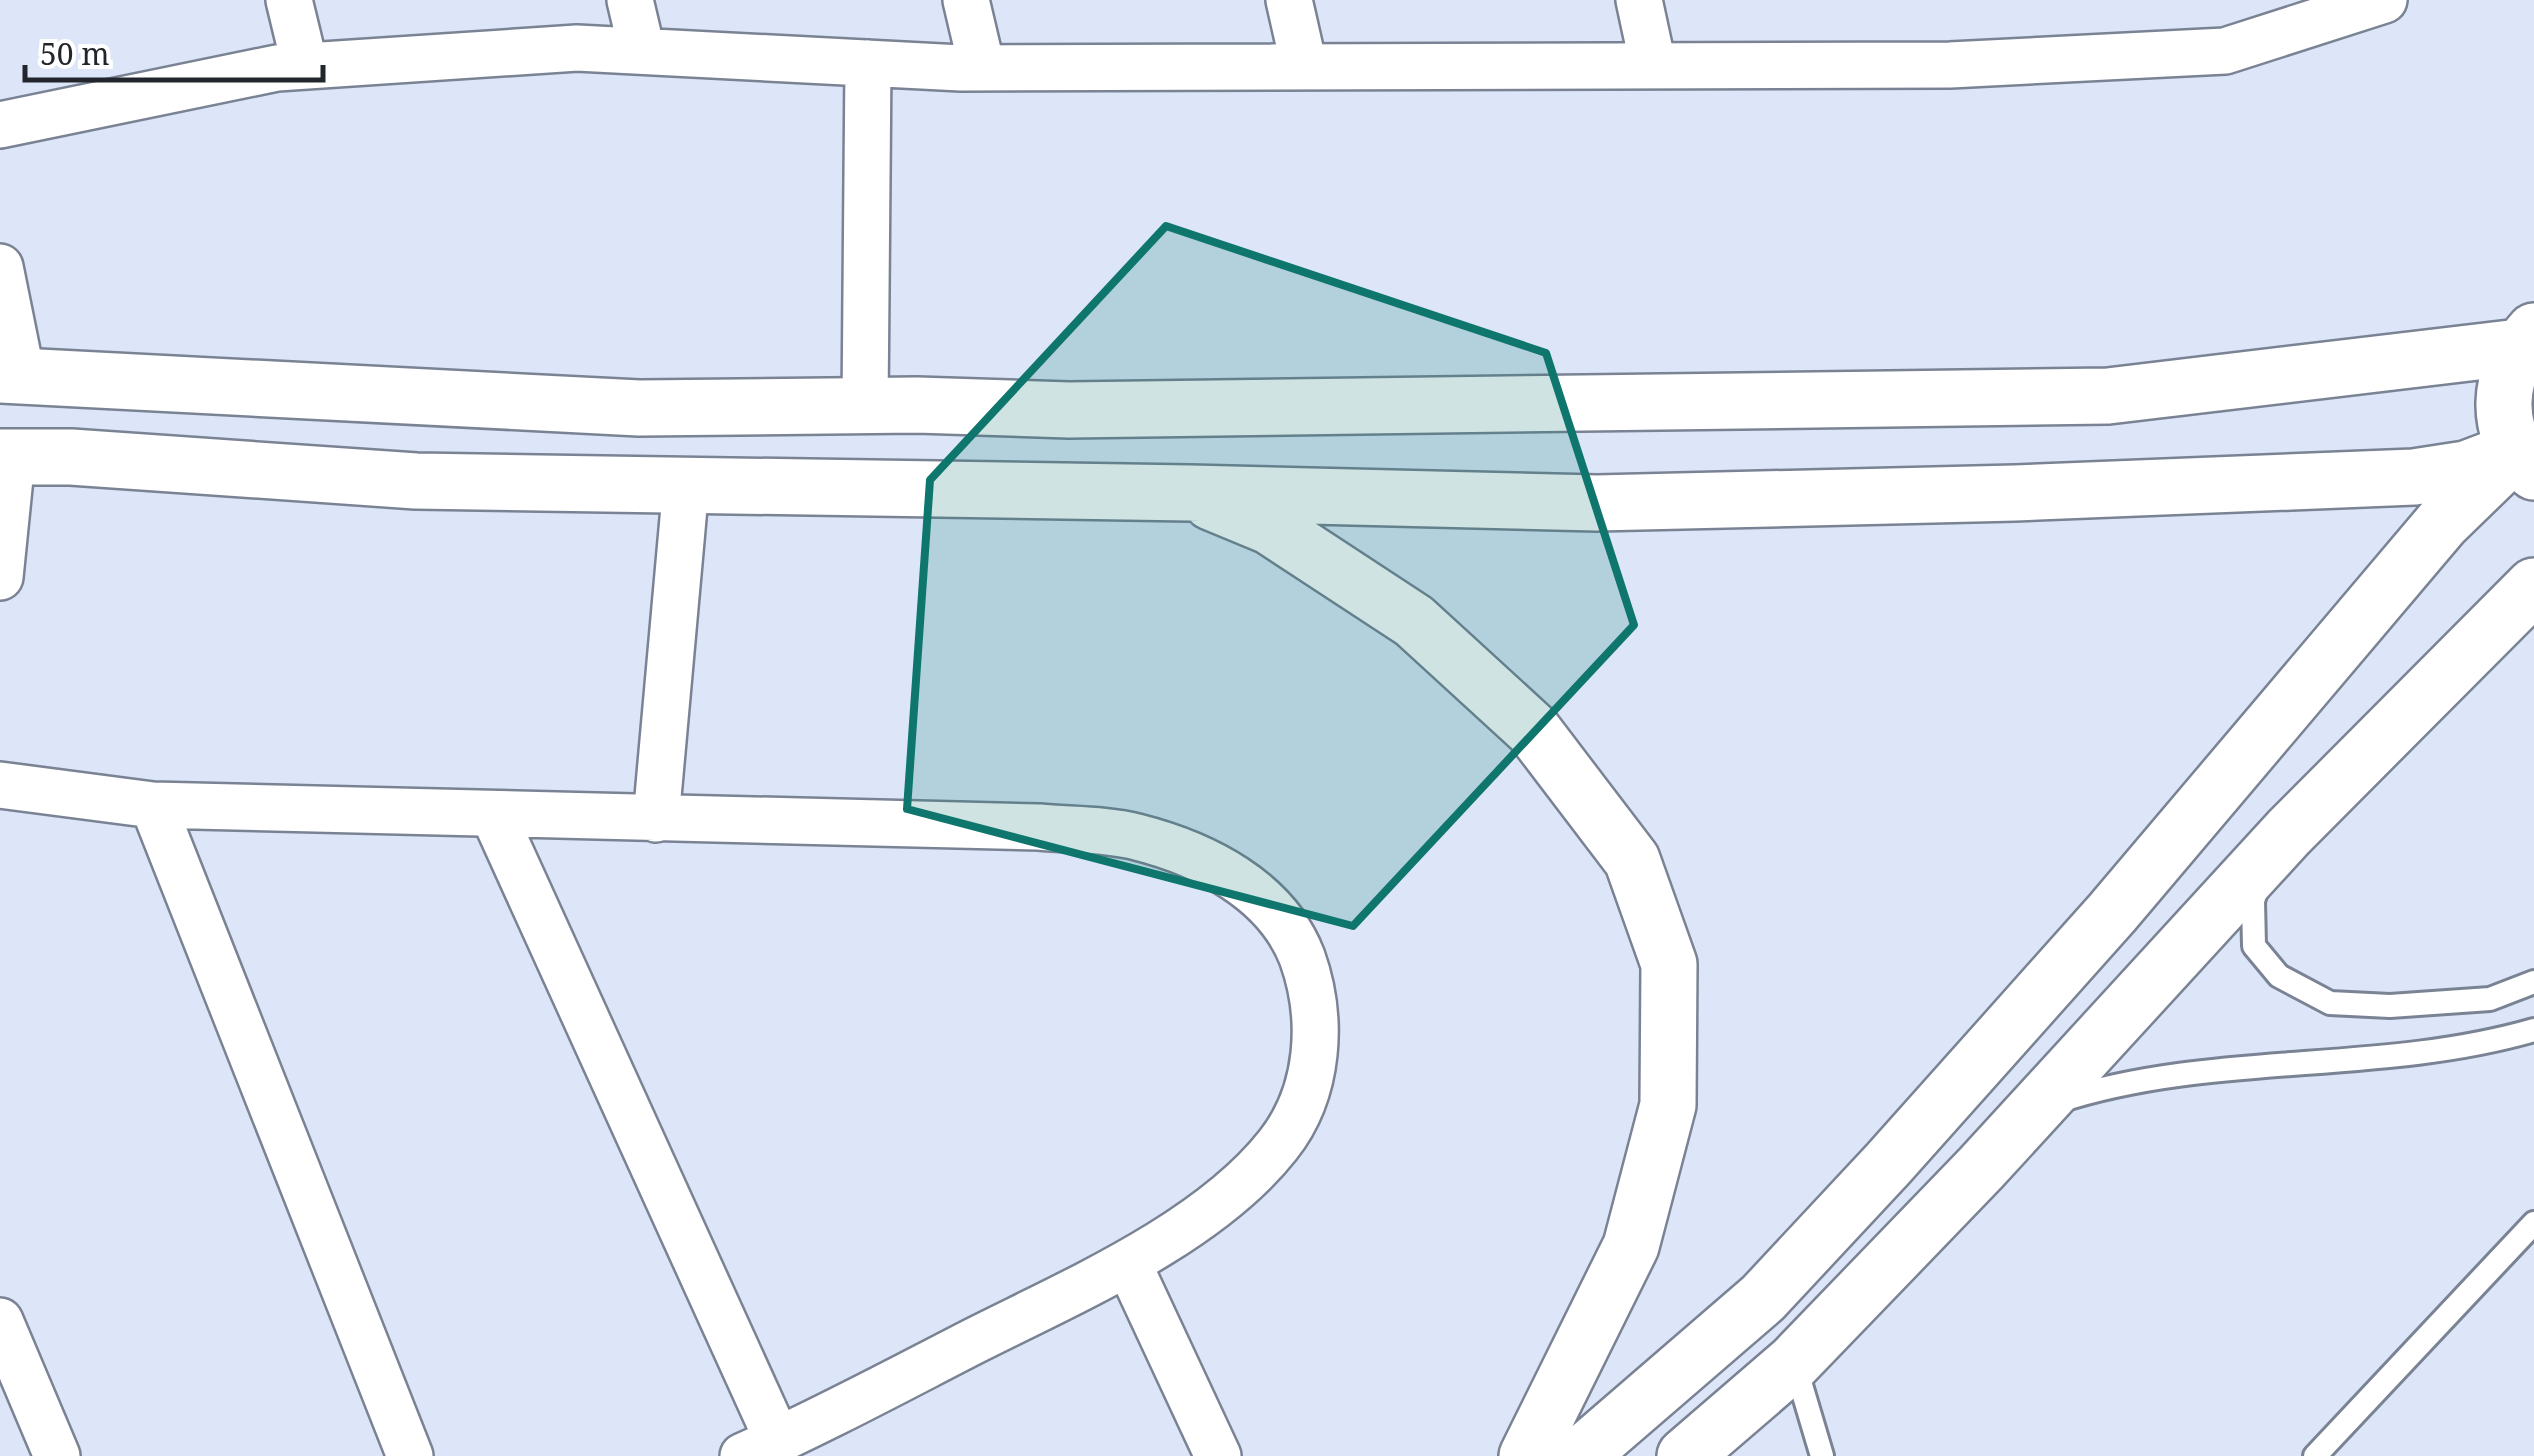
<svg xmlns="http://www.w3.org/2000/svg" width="2534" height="1456" font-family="'Noto Serif',serif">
	<rect width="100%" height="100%" fill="#dde6f9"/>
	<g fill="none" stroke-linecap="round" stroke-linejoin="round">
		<g stroke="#7a8394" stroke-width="28">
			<path id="lane" d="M2258,885L2253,901L2254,946L2279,976L2330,1003L2390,1006L2490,999L2534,982
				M2059,1101C2213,1051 2379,1075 2534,1030
				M1795,1365L1822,1456
				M2315,1456L2534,1223"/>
		</g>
		<g stroke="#7a8394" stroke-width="50">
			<path id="street" d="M289,0L305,66
				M630,0L642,51
				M966,0L982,68
				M1289,0L1304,66
				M1639,0L1653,65
				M0,125L277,68L577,48L961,68L1950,65L2225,51L2384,0
				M0,267L22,376
				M865,406L868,63
				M0,577L12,458
				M0,785L153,805L1039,827C1071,830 1106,829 1137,837C1204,854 1276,890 1302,957C1324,1018 1320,1092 1278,1145C1209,1233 1073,1291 974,1341C898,1380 822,1421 743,1456
				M153,805L410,1456
				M494,816L778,1441
				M656,819L686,485
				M1128,1263L1218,1456
				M0,1321L57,1456"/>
		</g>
		<g stroke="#7a8394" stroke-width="60">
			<path id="secondary" d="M2534,331C2497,371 2491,433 2534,472
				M0,375L639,408L917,405L1069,410L2108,396L2519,347
				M0,457H71L416,481L1190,493L1597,503L2015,493L2414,477L2466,469L2516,450
				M1211,502L1269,526L1414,621L1533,730L1632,860L1669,964L1668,1105L1631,1246L1527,1456
				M1580,1456L1763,1298L1888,1164L2112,913L2442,523L2511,456
				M1685,1456L1794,1362L1981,1168L2289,832L2534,586"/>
		</g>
		<use href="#lane" stroke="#fff" stroke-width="22"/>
		<use href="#street" stroke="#fff" stroke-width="45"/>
		<use href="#secondary" stroke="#fff" stroke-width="55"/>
	</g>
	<path fill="#0f766e" fill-opacity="0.2" stroke="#0f766e" stroke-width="8" stroke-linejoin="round" d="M1166,226L1546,353L1634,625L1353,926L907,809L930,480Z"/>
	<path d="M25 65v15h298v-15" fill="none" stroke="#22262c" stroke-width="5"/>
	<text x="40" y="65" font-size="30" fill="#22262c" stroke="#ffffff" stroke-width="8" paint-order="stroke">50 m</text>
</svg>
